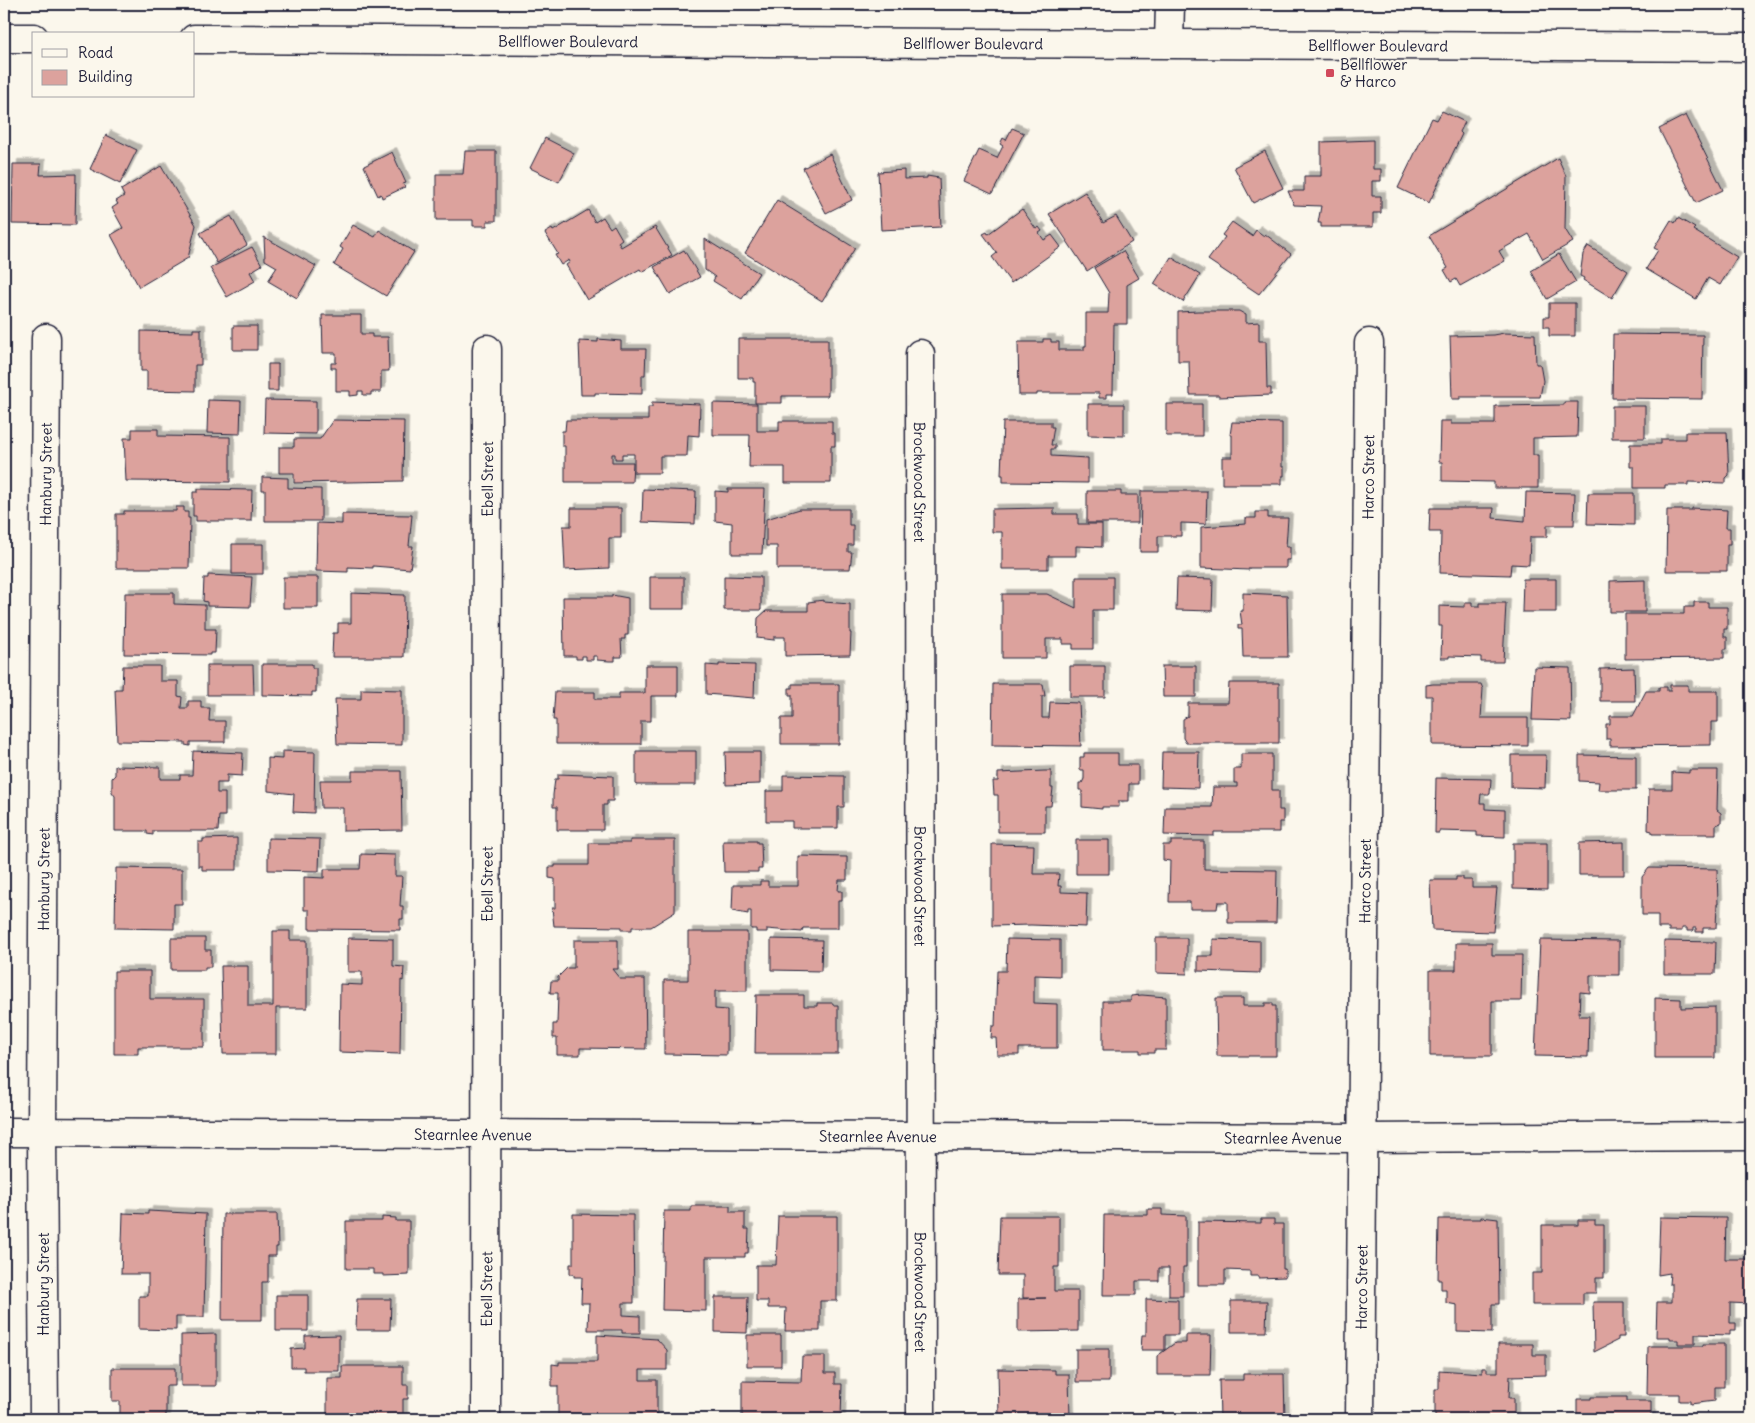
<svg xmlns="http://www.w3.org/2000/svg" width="1755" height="1423" font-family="Delius,sans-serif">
	<defs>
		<filter id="shadow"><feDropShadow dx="4.5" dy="-4.5" stdDeviation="0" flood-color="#0004"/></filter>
	</defs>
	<rect width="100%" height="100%" fill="#fbf7ec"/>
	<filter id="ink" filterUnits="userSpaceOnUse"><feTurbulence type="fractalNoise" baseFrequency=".02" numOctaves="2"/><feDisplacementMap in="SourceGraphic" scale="10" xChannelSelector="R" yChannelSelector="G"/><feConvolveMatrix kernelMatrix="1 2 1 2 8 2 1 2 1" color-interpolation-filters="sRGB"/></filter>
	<g filter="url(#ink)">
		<path fill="#dca29d" stroke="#22223b" filter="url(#shadow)" d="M1442,111L1465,122L1460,132L1462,134L1429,203L1398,188L1432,118L1437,120Z
			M1686,115L1723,190L1696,203L1659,129Z
			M1012,128L1024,133L992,194L964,181L979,150L997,158L1003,146L1000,144L1003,138L1006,140Z
			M106,135L137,150L120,184L90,169Z
			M545,138L574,153L559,182L530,168Z
			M1373,140V169H1381V181H1372V196H1381V213H1373V227H1321V223H1318L1321,206L1294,205L1288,191H1304V176H1321V142Z
			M465,151H496V221H487V226H473V220H436V174H463Z
			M1265,151L1283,188L1253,203L1234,167Z
			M392,152L406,183L403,184L405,187L382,198L381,194L378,196L364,166Z
			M830,154L852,200L826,213L803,168Z
			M1558,158L1566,176L1565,229L1573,242L1543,259L1529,234L1499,251L1505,261L1460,286L1456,279L1451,282L1444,270L1448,268L1429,236Z
			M13,164H41L40,175L76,174L75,225L12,224Z
			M161,166L196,225L188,258L139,287L111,235L123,228L112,208L118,204L116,201L124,196L121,190Z
			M904,170V179L927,178V176L939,178L941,227L881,230L878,172Z
			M1085,192L1103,223L1116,216L1132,242L1087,271L1049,214Z
			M777,200L855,248L822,301L745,253Z
			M1022,209L1036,229L1039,227L1042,231L1039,233L1044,240L1052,235L1061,247L1011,283L992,257L997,253L983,234L987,232L988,234Z
			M588,210L595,222L603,217L610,228L614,225L622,239L618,242L621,247L655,227L672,255L642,272L640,269L587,300L566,265L570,262L569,260L561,265L555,255L558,254L545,233L552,229L553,231Z
			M231,216L247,245L217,263L200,233Z
			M1678,218L1695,228L1693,230L1737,257L1720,285L1708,278L1696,299L1646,269L1658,250L1654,248L1671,220L1675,223Z
			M1232,222L1252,236L1256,230L1264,236L1265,234L1291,254L1259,294L1208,260L1225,237L1222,235Z
			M353,225L375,237L379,230L414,252L386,296L334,265L343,249L340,247Z
			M264,237L316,266L297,298L268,281L277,267L265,260Z
			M705,239L759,273L742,299L713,281L715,277L705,270Z
			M1588,246L1628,271L1612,298L1583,280L1584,278L1580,276L1583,254Z
			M252,247L262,265L250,272L255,281L227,297L210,268Z
			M684,250L700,277L670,294L654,267Z
			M1123,251L1139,278L1127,285V324H1114L1113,394H1106V398H1099V393H1037V395H1019L1018,342H1043V339H1051V342H1059V350H1084V346H1086V313H1108L1109,293L1094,268Z
			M1559,254L1576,282L1547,299L1531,271Z
			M1171,257L1200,275L1183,302L1154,284Z
			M1549,303H1575V336H1549V327H1544V317H1549Z
			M1198,311H1239L1246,315V323L1259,322V341H1266L1267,388H1271V395L1219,397V395H1190L1189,361H1178V312Z
			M322,315H361V334H372V337H388L389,371H381V392H371V395H363V391H358V395L350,396V391H336V368H331V363H336V353H323Z
			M233,326H257V350H233Z
			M193,329H201V365H195V391L147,390V371H141V331L193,332Z
			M1504,333L1535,334L1536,364H1540L1543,381L1540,397H1460V399H1452L1450,336L1493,335Z
			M1613,334L1703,335L1702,399L1612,398Z
			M598,339L621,341V349H646L645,375H642V394L595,393V395H581L579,341L598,342Z
			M738,339H828V396H782V403H755V382H753V378H738Z
			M268,364H278V391H268Z
			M208,400L241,401L240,434L207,433Z
			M265,400L316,401V434L264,433Z
			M652,402L700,404L699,436L688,435L687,456H660V473H634V454H622V459H615V454H612V462H633L632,482H565V446H562V431H565L566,420H648V407H652Z
			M1564,402H1578L1577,437L1533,438V455H1538V488H1494V482L1442,481V462H1439L1440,421H1451V424H1495V406L1564,405Z
			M713,403L757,404V431H779V421H832V433H835V446H831V483H785V467H749L750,435H713Z
			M1088,404H1124V436L1088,435Z
			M1166,404H1202V436H1166Z
			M1612,406H1645V438H1612Z
			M333,420L404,421L403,481L294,483V473H279V447H294V439H320Z
			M1003,422H1051V427H1054L1051,445H1055V449H1051V456L1088,458V483L1003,482V475H1001Z
			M1232,422L1282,423V467H1284V476H1282V484H1222V457H1232V435H1230Z
			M132,429H158V436L230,437V482L126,481L124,438H132Z
			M1685,432H1727L1729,475L1726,478V483L1688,482V485H1665V488H1634V467H1630V444H1661V439H1685Z
			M262,477L288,478V488L321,489V521H265V490H262Z
			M198,489L252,490L251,521H196V516H193V492H198Z
			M643,489L696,491L695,524L642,522Z
			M728,489H765L762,554H732V523L715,521V491L728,492Z
			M1087,491H1121V495H1138V523H1087Z
			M1141,491H1207L1206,524L1181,523V536H1158V552H1140Z
			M1526,492L1575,493L1574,525H1547V537H1530L1529,565L1511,564L1510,575L1440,573L1441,532H1429L1430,508H1494L1493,518L1525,521Z
			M1588,493H1634V525L1587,524Z
			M176,507H184V512H188V518H190L189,568H116V514H124V511H176Z
			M571,508H621V538H609V568L565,570L563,526H571Z
			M1046,508H1054V514H1078V524H1102V547L1076,546V556H1048V569H1002V532H992V509Z
			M1692,508L1727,510L1726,528H1730V544H1727V571H1666L1667,510H1692Z
			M800,509H849V525H853V545H848V552H852L850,569H777V546H766V519Z
			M1256,512H1268V518H1288L1286,547H1290V560H1286V568H1249V570L1201,568V527L1246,524V518H1256Z
			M342,514L412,515L409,546H413L410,569L373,566V568L348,567V572L316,571L317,523L342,524Z
			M232,544H263V574H232Z
			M208,575L252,577L250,607L207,606V602L203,601L204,578H208Z
			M724,576L761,577V610H724Z
			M283,577H318V608H283Z
			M650,577H684V609H650Z
			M1076,577H1113V610H1093V649H1073V644H1063V639H1046V658H1002V594H1047L1076,608Z
			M1177,578L1213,579L1212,611L1176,610Z
			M1523,579H1556V612H1522Z
			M1645,580V612H1610V581Z
			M125,593H174V604L205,605V629H216L215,653H210V655L124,654Z
			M351,593L405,595L404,657H332L333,633H338V623H351Z
			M1243,593L1287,595L1288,657H1243L1242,629H1238V625H1242L1240,611H1243Z
			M612,595L628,598V635H625V639H621L622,657H615V661H609L597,660V656H593V660H586V656H582V659H576V656H564L563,597H612Z
			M824,600V602L850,604V633H851L850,655L785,656V637H774V640L757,638L758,618L766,611H808V602Z
			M1465,602H1472V606H1480V603H1506L1503,662H1481V657L1449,656V658H1441L1442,626H1439V606L1465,607Z
			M1694,602H1708V607H1727V629H1724V637H1727V649H1724V658L1625,659V614H1684V607H1694Z
			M262,664H312V668H316V692H312V696L262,695Z
			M719,664L755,665L754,698L706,694V665L719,666Z
			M207,665H253L254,695H207Z
			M645,665H678V696H651V721H641V744H556V720H553L555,692H595V699H619V693H645Z
			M123,666H160V681H178V696L182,697L181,708H188V701H201V708H210L209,721H225V742H190V746L185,745V742L117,741L115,689H122Z
			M1070,666H1105V697H1070Z
			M1162,666H1196V697H1163Z
			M1534,667L1570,668L1571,721L1532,720Z
			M1634,668L1635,701H1600V669Z
			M1229,683H1279V743H1186L1183,738V719L1188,716V703H1228Z
			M792,684H839V744H781V718H792V695H789V688H792Z
			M993,684H1043L1045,696H1042V718H1049L1050,702L1079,703L1081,746L992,745Z
			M1433,684H1481L1483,689L1481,718H1528V746L1432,745V696H1426V685Z
			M1670,685H1688V691H1718V722H1711V745L1610,746V739H1606V724H1610V716H1633L1646,691H1659V687H1667V691H1670Z
			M361,689L402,690V745L337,744L335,699H361Z
			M193,751L243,753L242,776L227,775V783H217V793H225V816H219L218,831H153V835L147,834V831H115V796L112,792V778L115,775V766L160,767V779H180V775H192Z
			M282,751L315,752L314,813L293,812L294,794L268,791V758L282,759Z
			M636,751H696V785H636Z
			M725,752H760V784L726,785Z
			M1162,752H1199L1198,788L1161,787Z
			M1084,753H1118V765H1138V784H1129V801H1119V807H1102V809L1082,807V790H1079V783H1082L1084,779V770H1080V757H1084Z
			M1241,754H1272V790H1279V810H1283V822H1279V832H1214V836L1164,835L1165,807H1212L1213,787H1237V783H1234V769H1241Z
			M1511,755H1546L1545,788L1511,787Z
			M1579,755L1636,756V790H1598L1599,782L1579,781Z
			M1689,770H1718L1717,810L1721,813V823L1716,825V834H1652V831L1648,830L1649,789H1672V772L1689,773Z
			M352,771H401L402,830L343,831V808H321L320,780H352Z
			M1044,771H1051V788H1053L1051,806H1045V832H998V795H994L993,781H998V773Z
			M558,774L613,776V801H607V805H603V830H557V807H553V795L555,779H558Z
			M783,775L844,776V807H838V828H792V821H766V791H783Z
			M1436,778L1491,779L1490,794H1481L1480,803H1485V809L1505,810V837L1477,836V832L1439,831V833H1435Z
			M237,838V870H202V866H198V842H203V839Z
			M268,838L320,839L319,871L268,870Z
			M630,840H675V912L651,927H632V930H622V927L554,926L552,908H555V879L549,878V867H555V865H589V843H630Z
			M1076,840H1109V874H1076Z
			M723,841H757V843H761L762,869H758V872H724Z
			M1171,841H1204V869L1277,870L1276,923H1228V902H1218L1217,909H1190V902H1169L1170,861L1163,860V845H1171Z
			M1624,842V875H1579V843Z
			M1513,843H1547V890L1513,889Z
			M992,844L1034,845L1033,874H1059L1058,886H1061V892L1087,893L1086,927L1031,925L992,926Z
			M361,854L395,855V876H402L400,906H403V919H400V930L309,929V910H304V877L324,878V869H360Z
			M798,856L847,857V880H839L838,891H842V901H838V928H803L802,932L767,929V932H756V929H751V911H748V914L732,911L733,885H760V881H768V886H798Z
			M116,868L182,869V904H174V929L115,928Z
			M1649,868L1717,869L1718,904H1717L1716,928H1703V932H1696V928H1693V931H1687V928H1682V931H1669V928H1658V915H1642V877Z
			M1456,877H1463V880H1472V888H1497L1493,932L1432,930L1430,880H1456Z
			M273,931H290V940H307V1008H276V1054H223L221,966H248V1006H273Z
			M688,932H747V991H715V1009L727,1010V1055L664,1054V980H688Z
			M171,938H205V950H211V967H205V970H171Z
			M348,938L393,939V966L404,967L403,981L401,980L400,1054L339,1052L340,984L362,985V972H348Z
			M1156,938H1187V974L1156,973Z
			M771,939L822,940L821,971L771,970Z
			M1007,939L1060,940V976L1034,975V1003L1057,1004V1048H1019V1055H997L996,1038H991L992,1026H995L997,971H1006Z
			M1213,939L1260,941V973L1198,971V956H1213Z
			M574,940H618V969H612L620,979H645L646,1049L580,1048V1055H557V1038H553V1024H557L558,993H550L551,981H558V977L567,968H574Z
			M1540,940L1619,941V975H1590V993L1580,992L1579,1016H1589L1588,1057L1535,1056Z
			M1664,941L1716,942L1715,974H1664Z
			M1456,943H1492V955H1522L1521,1001H1492V1056H1430V970H1456Z
			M114,971H150V999H204V1047H138V1054H114Z
			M756,995H804V1006H817V1003H833V1005H838V1054H755Z
			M1142,995L1166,997V1050H1154V1053H1140V1050H1103V1001H1131V996Z
			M1216,998H1243V1006H1265V1003H1273V1006H1276V1056H1217Z
			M1655,998L1681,999V1008L1715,1007V1058H1655Z
			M691,1206H730V1212H745V1229H749L748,1253H745V1257H706V1311L662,1310L664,1211H691Z
			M1148,1209H1162V1215L1186,1216V1267H1183V1296H1169V1268H1159V1281H1136V1295H1103L1104,1215H1148Z
			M148,1211L206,1214L204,1317H176V1330L139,1329V1296H148V1274H121L123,1213L148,1214Z
			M223,1214H277L278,1247H276V1256H268V1282H262V1320H222Z
			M573,1214L633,1215L634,1303H623V1315L640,1316V1333H622V1330H588L589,1303H581L582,1277H574V1274H570V1264H573Z
			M778,1216H837V1301H820V1331H785L786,1308H768V1301H756V1265H776Z
			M1000,1216H1059V1267H1054V1291H1078V1331L1018,1332V1299L1046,1298H1023V1275H998Z
			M382,1217L396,1218V1221H409V1275L383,1276V1274H373V1269H346V1221H382Z
			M1481,1217L1498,1219L1499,1304H1492V1333L1457,1332V1305L1446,1303V1289H1441V1280H1438L1439,1219H1481Z
			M1660,1217L1726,1218L1725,1259H1751L1750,1304L1730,1303V1323H1736V1331H1730V1335L1695,1334V1344H1678V1340H1670V1337H1656L1657,1302H1672V1284H1669L1670,1273L1658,1275Z
			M1261,1219H1274V1224H1283V1269H1285V1277L1259,1278V1276H1250V1271L1225,1270V1285H1198V1222L1261,1223Z
			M1578,1220H1595V1225H1604V1278H1596V1293H1583V1305H1532V1273H1542V1225H1578Z
			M276,1295H308V1331H276Z
			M715,1297H748L747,1333L715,1332Z
			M357,1299H391L390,1330H356Z
			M1146,1299L1178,1300V1335H1165V1350H1141L1142,1335H1146Z
			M1231,1301H1267L1266,1332H1231Z
			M1593,1302H1624V1337H1618V1340L1594,1352Z
			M216,1334V1386H181V1335Z
			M339,1335V1371H304V1367H291V1349L305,1348V1336Z
			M597,1335L657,1339L667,1350V1370H640V1380H657V1419H558V1386H552V1364L559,1365V1362H597Z
			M747,1335H781V1366H747Z
			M1186,1335H1211L1210,1375H1157V1356L1175,1343H1186Z
			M1498,1344H1533V1355H1546V1375L1510,1376L1509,1398H1514V1419H1435V1389H1439V1370L1482,1373V1368H1487V1372H1498Z
			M1703,1344H1724V1387H1715V1401L1690,1404V1401H1679V1394H1647L1648,1346H1703Z
			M1076,1349H1109V1382H1076Z
			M802,1356H825V1373H835V1384H842L841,1419H742V1381L801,1382Z
			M342,1366H403V1385H408V1399H403V1419H327V1378H342Z
			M112,1368H175V1386H166V1419H120V1401H112Z
			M998,1369L1055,1370V1374H1069L1070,1419H999Z
			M1243,1374H1284L1285,1419H1220L1219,1380H1243Z
			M1591,1397H1627V1401H1651V1419H1577V1399H1591Z"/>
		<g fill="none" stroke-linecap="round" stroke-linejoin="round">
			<g stroke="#22223b" stroke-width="31">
				<g id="minor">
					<path d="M1169,43L1170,4"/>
					<path id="s1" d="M920,354L921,1419"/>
					<path id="s2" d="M4,1132L1361,1138L1751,1136"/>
					<path id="s3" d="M44,1419L42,1133L46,338"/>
					<path id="s4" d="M486,1419L487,349"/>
					<path id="s5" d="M1360,1419L1369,343"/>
				</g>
			</g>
			<g stroke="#22223b" stroke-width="31">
				<g id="major">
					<path d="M4,38H34"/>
					<path id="s6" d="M194,39L1751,47"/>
				</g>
			</g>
			<use href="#minor" stroke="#fbf7ec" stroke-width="28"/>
			<use href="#major" stroke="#fbf7ec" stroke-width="28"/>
		</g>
	</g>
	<rect fill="#d1495b" stroke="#fbf7ec" stroke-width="2" x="1325" y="68" width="10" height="10" rx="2.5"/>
	<g text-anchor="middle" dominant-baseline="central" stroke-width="4" stroke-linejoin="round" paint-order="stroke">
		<g font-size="15" fill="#22223b" stroke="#fbf7ec">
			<text stroke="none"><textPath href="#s6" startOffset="374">Bellflower Boulevard</textPath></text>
			<text stroke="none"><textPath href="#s6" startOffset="779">Bellflower Boulevard</textPath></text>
			<text stroke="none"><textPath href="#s6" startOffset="1184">Bellflower Boulevard</textPath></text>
			<text stroke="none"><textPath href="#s3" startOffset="945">Hanbury Street</textPath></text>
			<text stroke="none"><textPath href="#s5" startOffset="942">Harco Street</textPath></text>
			<text stroke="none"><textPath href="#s4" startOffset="940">Ebell Street</textPath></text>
			<text stroke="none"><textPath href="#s1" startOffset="128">Brockwood Street</textPath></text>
			<text stroke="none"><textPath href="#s3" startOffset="540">Hanbury Street</textPath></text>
			<text stroke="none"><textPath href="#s5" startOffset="538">Harco Street</textPath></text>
			<text stroke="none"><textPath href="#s4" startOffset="535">Ebell Street</textPath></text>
			<text stroke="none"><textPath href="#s1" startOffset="532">Brockwood Street</textPath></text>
			<text stroke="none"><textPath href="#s2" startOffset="469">Stearnlee Avenue</textPath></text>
			<text stroke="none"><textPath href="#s2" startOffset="874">Stearnlee Avenue</textPath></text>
			<text stroke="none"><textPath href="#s2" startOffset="1279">Stearnlee Avenue</textPath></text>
			<text transform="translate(43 1284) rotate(-90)">Hanbury Street</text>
			<text stroke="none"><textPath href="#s5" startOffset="132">Harco Street</textPath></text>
			<text stroke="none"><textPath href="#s4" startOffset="130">Ebell Street</textPath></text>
			<text stroke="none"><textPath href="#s1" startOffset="938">Brockwood Street</textPath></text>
		</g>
		<g font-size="15" fill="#22223b" stroke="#fbf7ec" text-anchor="start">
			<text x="1340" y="64">Bellflower<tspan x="1340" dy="17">&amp; Harco</tspan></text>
		</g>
	</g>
	<rect width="1755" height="1423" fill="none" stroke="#fbf7ec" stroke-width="20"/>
	<rect x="10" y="10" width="1735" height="1403" fill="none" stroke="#22223b" stroke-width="2" filter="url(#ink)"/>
	<rect x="32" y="32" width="162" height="65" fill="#fbf7ec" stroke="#a4a2a5"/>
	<rect x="42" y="49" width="25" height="8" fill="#fbf7ec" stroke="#a4a2a5"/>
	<text x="78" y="58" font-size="15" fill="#22223b">Road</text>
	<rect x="42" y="70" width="25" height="15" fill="#dca29d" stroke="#a4a2a5"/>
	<text x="78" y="82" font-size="15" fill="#22223b">Building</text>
</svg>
